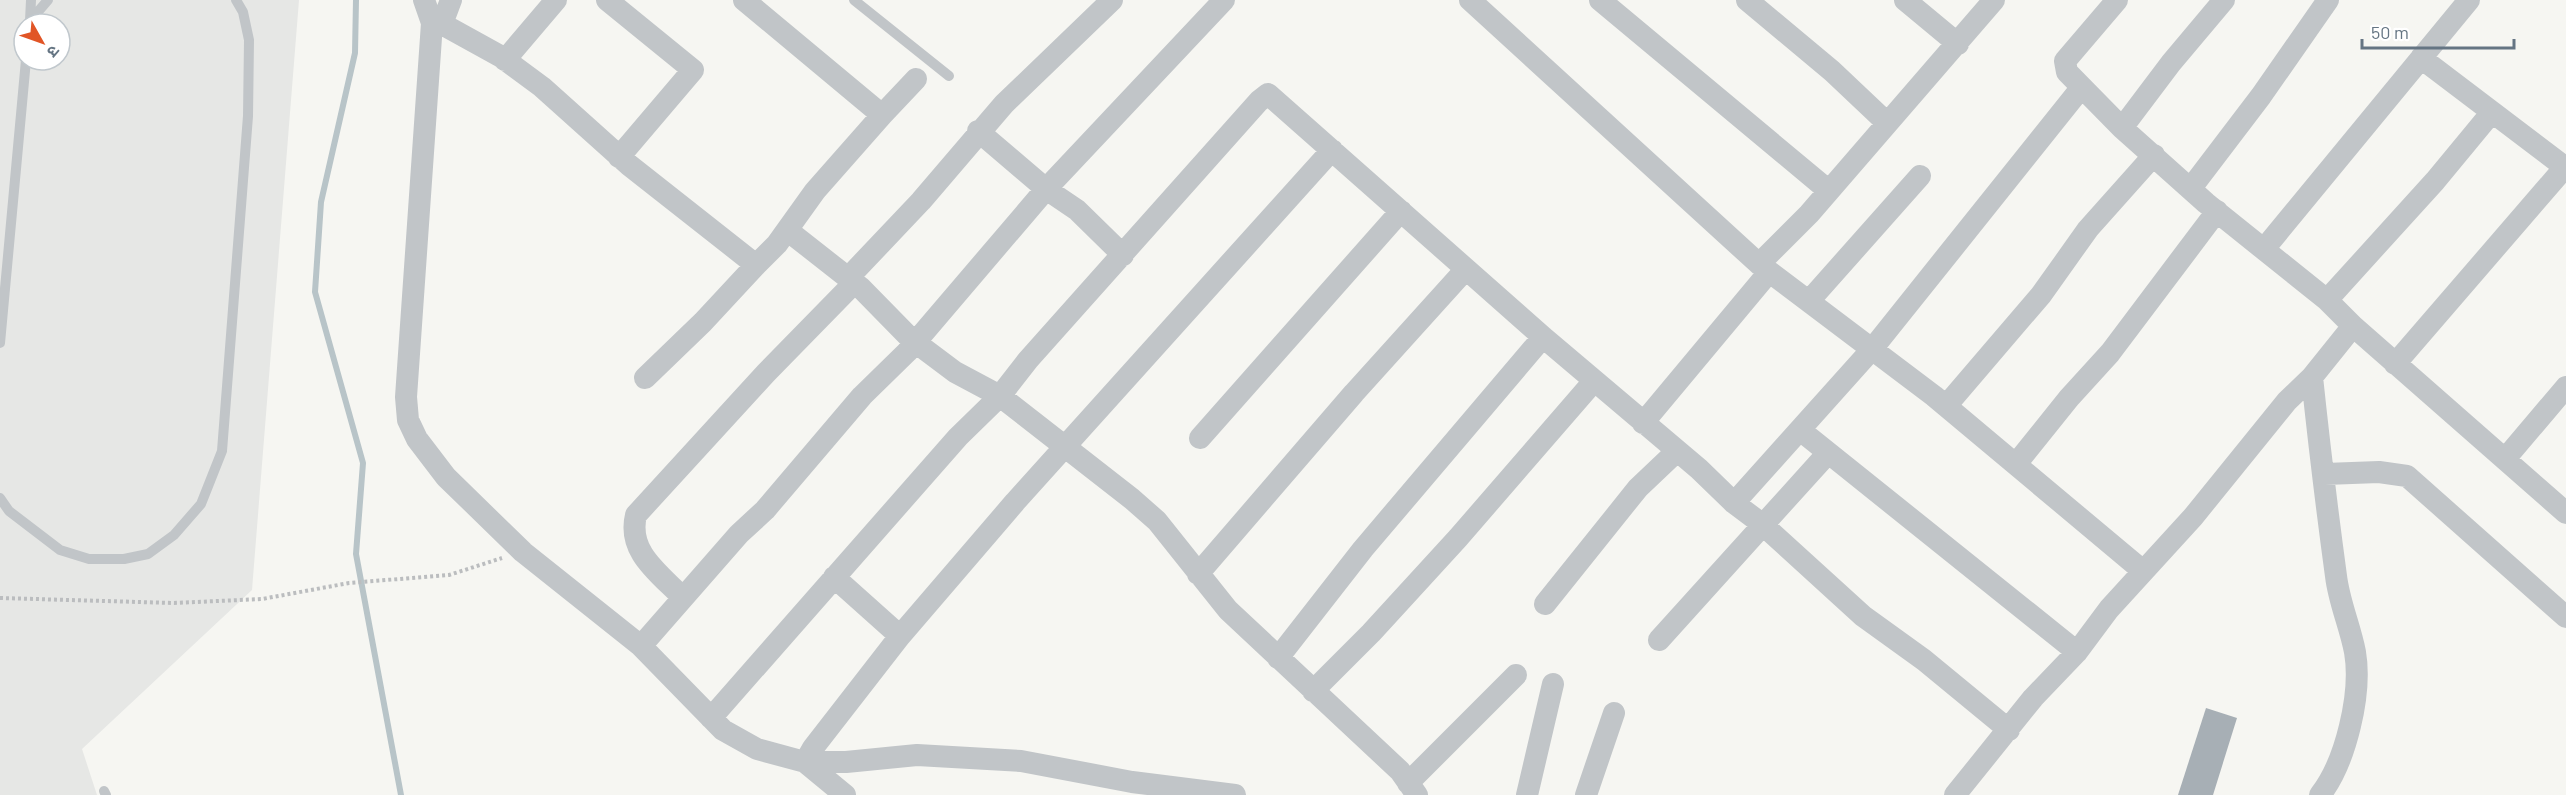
<svg xmlns="http://www.w3.org/2000/svg" width="2566" height="795" font-family="Barlow,'Noto Sans Devanagari',sans-serif">
	<rect width="100%" height="100%" fill="#f6f6f2"/>
	<path fill="#e6e7e5" fill-rule="evenodd" d="M0,0H299L252,590L82,749L97,795H0ZM24,24H60V60H24Z"/>
	<g fill="none" stroke-linecap="round" stroke-linejoin="round">
		<path stroke="#b8c4c8" stroke-width="6" d="M356,0L355,53L321,202L315,292L363,463L356,554L401,795"/>
	</g>
	<path fill="#a7afb5" d="M2206,708L2237,718L2213,795H2178Z"/>
	<g fill="none" stroke-linecap="round" stroke-linejoin="round">
		<path stroke="#bbbdbf" stroke-width="4" stroke-dasharray="3 3" stroke-linecap="butt" d="M0,598L174,603L262,599L349,583L449,575L502,558"/>
		<path stroke="#c1c5c8" stroke-width="10" d="M854,0L949,76
			M30,21L48,0
			M30,21L31,0
			M0,343L26,60
			M0,498L9,511L60,550L89,559H124L148,554L174,535L201,504L222,451L248,116L249,40L243,12L236,0
			M104,791L106,795"/>
		<path stroke="#c1c5c8" stroke-width="22" d="M424,0L432,23L442,24
			M451,0L442,24L500,56L542,87L629,165L756,265L777,244L815,191L882,115L744,0
			M607,0L693,70L619,157
			M1470,0L1759,264L1934,396L2143,571
			M1600,0L1829,191
			M1747,0L1832,71L1887,123
			M1905,0L1958,44
			M2117,0L2065,61L2067,72L2122,128L2206,203L2327,300
			M432,23L406,397L408,420L417,439L446,477L523,552L641,646L723,730L757,749L805,762H846L917,755L1021,761L1132,782L1235,795
			M2421,58L2566,168
			M505,60L556,0
			M882,115L916,79
			M2122,128L2171,63L2224,0
			M978,131L1046,189L1077,210L1123,255
			M2191,188L2261,96L2328,0
			M787,230L861,288L911,339L955,372L1000,396L1132,499L1157,521L1228,610L1400,771L1417,795
			M2264,249L2469,0
			M1759,264L1809,214L1994,0
			M848,278L921,201L1004,104L1112,0
			M1809,301L1920,176
			M2353,326L2327,300L2435,181L2492,112
			M2395,364L2565,167
			M2312,377C2319,443 2327,510 2336,576C2339,602 2350,626 2355,652C2362,693 2346,762 2320,795
			M645,378L703,322L756,265
			M1946,406L2041,295L2088,229L2154,155
			M1643,423L1769,272
			M1800,430L2077,652
			M1200,438L1401,211
			M2505,459L2566,387
			M2016,464L2069,398L2110,353L2217,211
			M2325,474L2379,472L2407,476L2566,617
			M1734,503L1873,348L2081,88
			M1198,574L1354,393L1466,269
			M834,577L900,636L813,748L805,762L845,795
			M682,597C659,573 627,552 636,515L766,373L854,283
			M1545,604L1638,488L1677,451
			M900,636L1015,502L1332,150
			M1659,640L1828,453
			M641,646L739,534L765,510L862,396L907,352L1046,189L1224,0
			M1278,658L1363,549L1543,337
			M1313,691L1371,633L1458,538L1594,381
			M711,718L958,437L1000,396L1028,360L1259,101L1268,94L1543,337L1699,469L1734,503L1762,524L1863,616L1924,660L2009,730
			M1408,783L1516,675
			M1527,795L1553,684
			M1586,795L1614,713
			M1955,795L2033,698L2077,652L2109,609L2193,517L2287,401L2312,377L2353,326L2566,513"/>
	</g>
	<g transform="translate(42 42) rotate(130)"><circle r="28" fill="#ffffff" stroke="#c1c8cd" stroke-width="1.5"/>
	<path d="M0-4.5L10 22L0 15L-10 22Z" fill="#e15526"/>
	<text y="-9" font-size="16" font-weight="bold" text-anchor="middle" fill="#657583">उ</text>
	</g>
	<path d="M2362 39v9h152v-9" fill="none" stroke="#657583" stroke-width="3"/>
	<text x="2371" y="39" font-size="18" fill="#657583" stroke="#ffffff" stroke-width="4.5" paint-order="stroke">50 m</text>
</svg>
